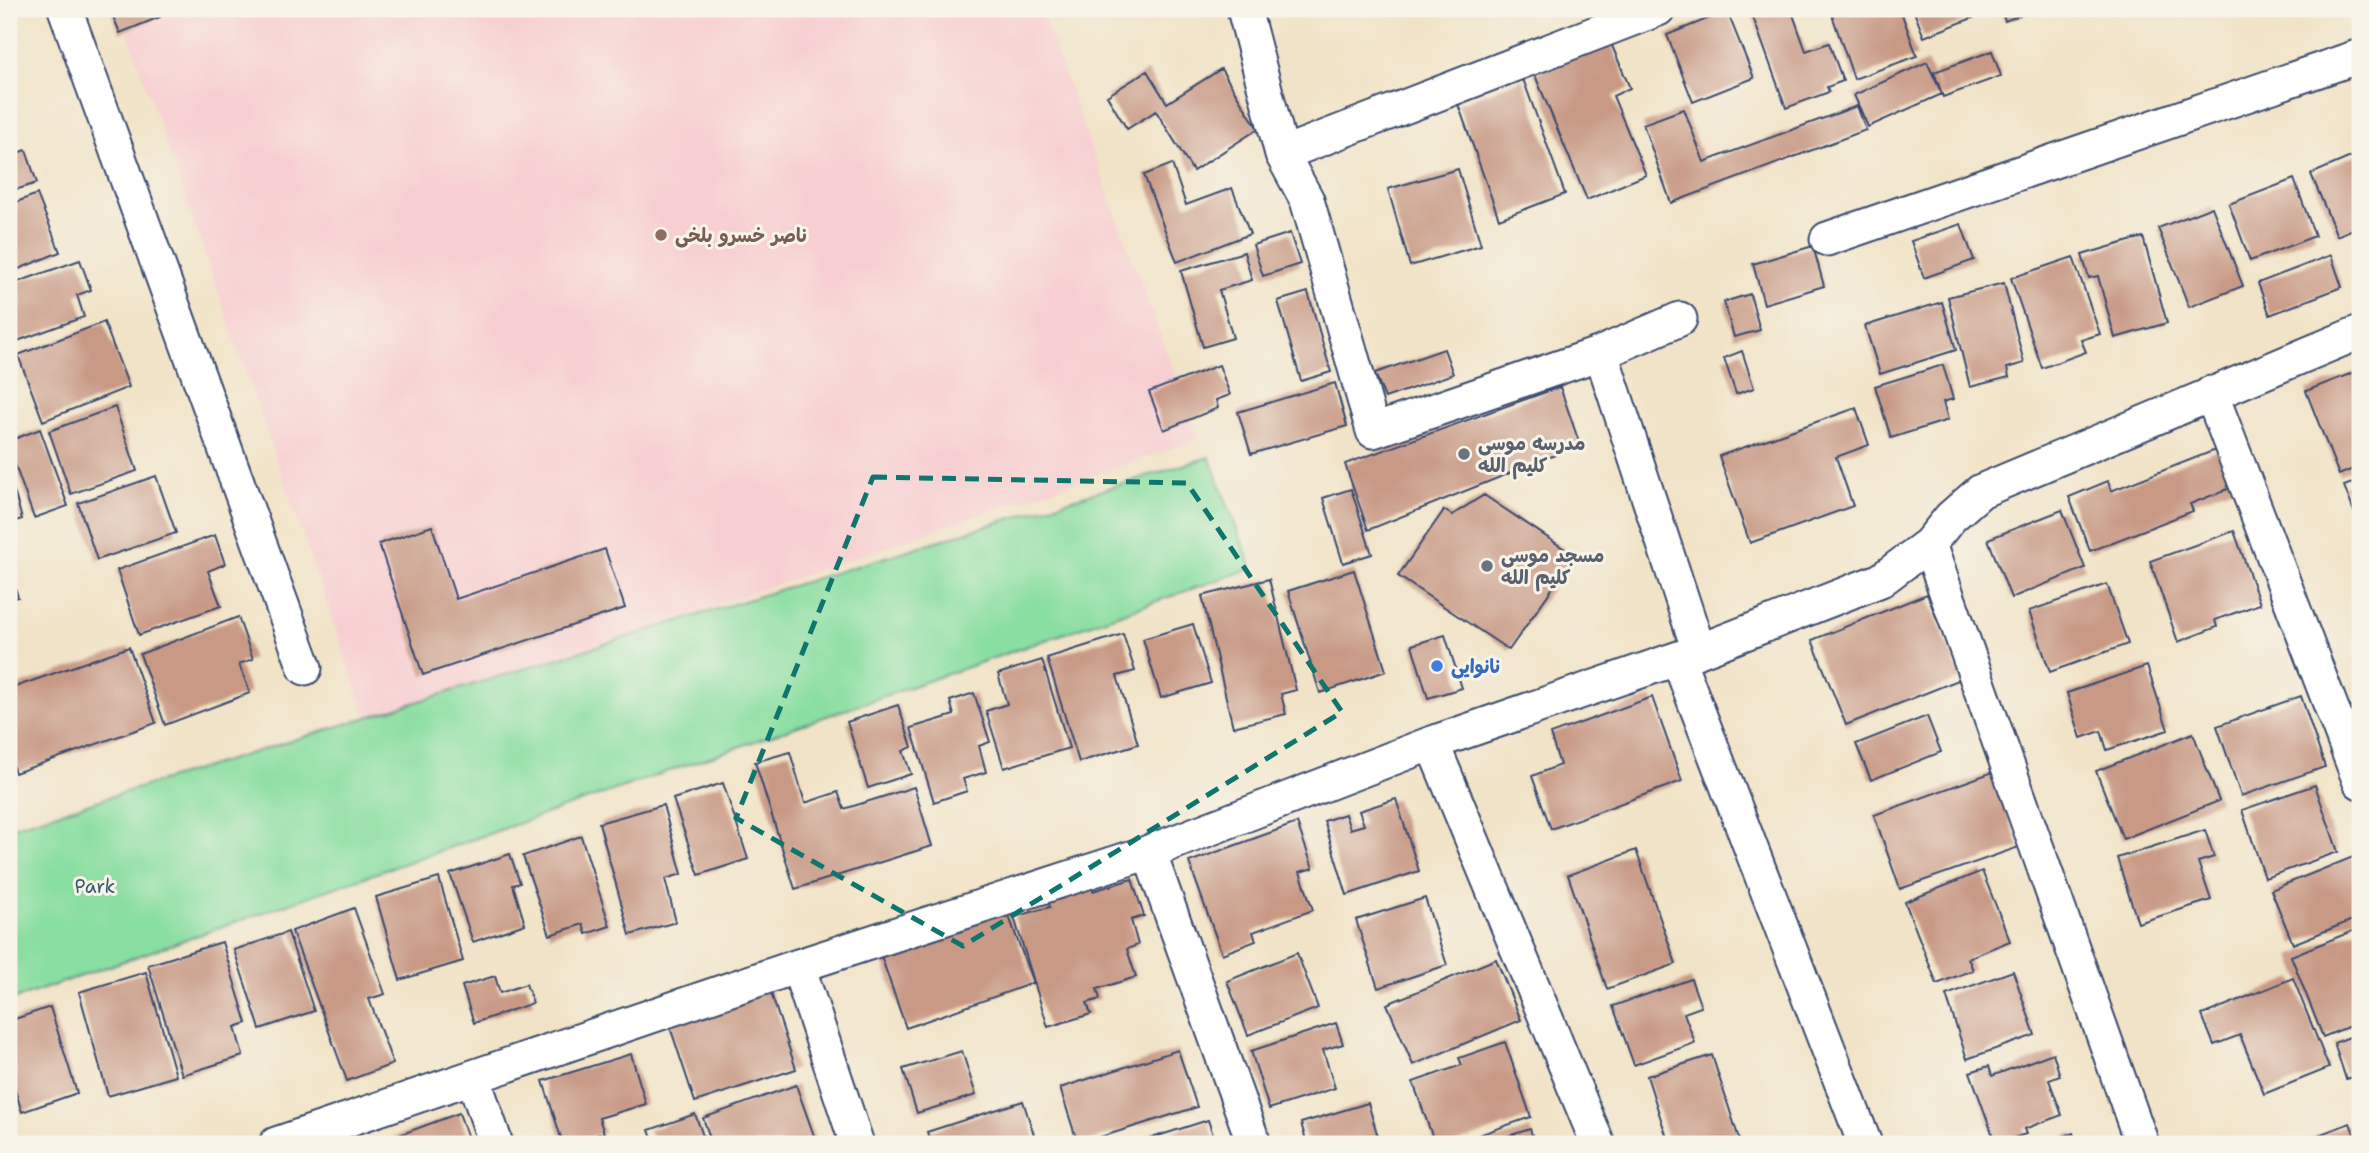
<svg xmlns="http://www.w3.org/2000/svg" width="2369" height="1153" font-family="'Shantell Sans','Playpen Sans Arabic',sans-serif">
	<rect width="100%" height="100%" fill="#f7f3e8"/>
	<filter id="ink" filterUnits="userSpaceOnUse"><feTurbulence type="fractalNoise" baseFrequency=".0143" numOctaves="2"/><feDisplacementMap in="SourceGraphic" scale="14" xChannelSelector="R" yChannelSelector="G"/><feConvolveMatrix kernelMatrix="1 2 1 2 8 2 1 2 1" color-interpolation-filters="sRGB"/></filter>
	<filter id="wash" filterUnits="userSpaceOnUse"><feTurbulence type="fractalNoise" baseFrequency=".00686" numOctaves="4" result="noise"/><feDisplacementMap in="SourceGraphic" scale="28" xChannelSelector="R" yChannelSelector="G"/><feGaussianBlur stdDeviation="1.57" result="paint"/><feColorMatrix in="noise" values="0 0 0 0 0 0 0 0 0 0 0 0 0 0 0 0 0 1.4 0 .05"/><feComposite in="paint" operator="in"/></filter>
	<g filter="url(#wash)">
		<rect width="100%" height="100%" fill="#f1e3c7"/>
		<path fill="#f7cfd2" d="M180,9H1040L1199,439L369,725L127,31Z"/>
		<path fill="#89dea1" stroke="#528680" stroke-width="2" d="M1209,457L1252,568L9,1001V828Z"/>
		<g id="blocks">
			<path fill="#c89a86" d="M110,9H157L160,17L120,33Z
				M1750,9H1791L1806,51L1829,43L1843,81L1827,87L1829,92L1786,108Z
				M1830,9H1900L1917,56L1854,79Z
				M1913,9H1987L1988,12L1924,37Z
				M2000,9H2036L2005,21Z
				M1727,11L1754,78L1693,102L1667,35Z
				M1610,41L1630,88L1613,96L1646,175L1587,200L1534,73Z
				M1992,51L2001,76L1943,97L1934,72Z
				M1927,62L1942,94L1868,127L1854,95Z
				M1221,69L1258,129L1193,171L1156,111L1127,129L1107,96L1147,71L1167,103Z
				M1523,79L1565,194L1499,219L1458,104Z
				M1857,106L1866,130L1671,203L1643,124L1684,109L1704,162Z
				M9,141L14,154L26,150L37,183L9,192Z
				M2360,153V226L2337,236L2311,174Z
				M1172,164L1186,205L1232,188L1250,234L1177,262L1144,175Z
				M1458,169L1481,245L1410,266L1388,189Z
				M2294,179L2315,236L2250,261L2229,204Z
				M37,194L60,252L9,273V205Z
				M2212,207L2243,286L2189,307L2158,228Z
				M1961,224L1974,260L1924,278L1911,241Z
				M1290,233L1300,264L1263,276L1253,245Z
				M2143,237L2167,323L2115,338L2098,276L2089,278L2082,255Z
				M1813,246L1824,286L1764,304L1753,264Z
				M1244,252L1252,280L1219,290L1233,338L1203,347L1181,271Z
				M2331,255L2342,287L2270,315L2258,283Z
				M2073,257L2100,334L2081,340L2086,352L2042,368L2011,278Z
				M80,260L91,290L77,295L84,317L9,344V285Z
				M2004,283L2024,363L2007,368L2009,377L1970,387L1948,297Z
				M1308,292L1331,372L1301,381L1278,301Z
				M1750,294L1760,330L1734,337L1724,302Z
				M1942,302L1956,350L1880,374L1865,326Z
				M104,322L129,387L43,421L18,355Z
				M1444,349L1453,374L1385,398L1375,373Z
				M1742,351L1754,388L1736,394L1724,358Z
				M1219,365L1230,395L1216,400L1218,408L1164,430L1149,392Z
				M1943,365L1953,399L1943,402L1948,420L1891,438L1875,386Z
				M2360,370V466L2339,475L2306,391Z
				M1335,383L1347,426L1251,454L1238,412Z
				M1560,387L1580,445L1368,530L1345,464Z
				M115,407L137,471L71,494L49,431Z
				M1856,408L1869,445L1836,457L1853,506L1750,543L1719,456Z
				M40,429L68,506L34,518L9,448V441Z
				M2223,447L2238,485L2190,504L2193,511L2090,551L2069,497L2108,481L2111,491Z
				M9,473L22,519L9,523Z
				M156,476L176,533L97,560L78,503Z
				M2360,480V527L2344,486Z
				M1351,489L1372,554L1343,563L1323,498Z
				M1484,495L1575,556L1509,650L1398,576L1444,510L1452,515Z
				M2062,510L2085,568L2011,598L1988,539Z
				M432,526L456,599L605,549L625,608L423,675L379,544Z
				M2234,531L2260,604L2215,620L2217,627L2178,642L2150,561Z
				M215,535L225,564L208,571L221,606L139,635L117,570Z
				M9,568L18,597L9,600Z
				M1354,570L1386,671L1320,693L1288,591Z
				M1269,579L1296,690L1281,694L1286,714L1233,727L1202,596Z
				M2107,584L2128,644L2050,672L2029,611Z
				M1927,594L1961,679L1846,725L1812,640Z
				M238,617L253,659L239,664L250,693L165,725L140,654Z
				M1193,624L1211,683L1161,698L1143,639Z
				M1123,634L1135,671L1117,676L1138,744L1079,762L1047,658Z
				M1445,635L1462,688L1428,698L1412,645Z
				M129,647L156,723L15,773L9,756V689Z
				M1042,660L1069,748L1004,768L986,711L1007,704L998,674Z
				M2147,666L2168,730L2107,750L2101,731L2081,738L2067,693Z
				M974,693L990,742L979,746L986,772L963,779L967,791L934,802L911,728L954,715L950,701Z
				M2301,696L2325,767L2241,796L2217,726Z
				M1652,697L1682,781L1551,829L1532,776L1560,765L1550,734Z
				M898,705L912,747L903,751L911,774L868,788L847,722Z
				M1927,716L1941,752L1871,780L1856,744Z
				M2193,733L2219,801L2123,839L2096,771Z
				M790,752L805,803L838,792L844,809L914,787L932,846L795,889L755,762Z
				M1993,772L2019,847L1900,889L1874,815Z
				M723,783L748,859L699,875L673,799Z
				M2315,785L2338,852L2265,878L2242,810Z
				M1396,799L1419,871L1347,895L1324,821L1345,814L1350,829L1364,825L1359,811Z
				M663,805L682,874L665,879L676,922L630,935L599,823Z
				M1297,823L1313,868L1300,872L1313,910L1253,932L1256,941L1222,954L1189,862Z
				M2205,830L2214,857L2198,862L2211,900L2138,923L2117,858Z
				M581,836L610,926L586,934L583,924L550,935L523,856Z
				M1636,850L1676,964L1607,989L1568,875Z
				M510,854L520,883L513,885L525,924L473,942L450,874Z
				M2358,855L2360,860V917L2293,944L2271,890Z
				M1982,871L2010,941L1968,958L1973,970L1937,984L1905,902Z
				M439,878L463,961L400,980L376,897Z
				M1132,879L1144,916L1131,920L1138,945L1127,949L1136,977L1097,989L1100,999L1087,1003L1091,1014L1048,1027L1014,917L1050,907L1048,899L1092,886L1093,891Z
				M1425,898L1447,965L1378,988L1356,920Z
				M1005,905L1033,983L906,1028L879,950Z
				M354,908L385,994L369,999L393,1064L347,1081L292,931Z
				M2360,928V1022L2323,1037L2291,956Z
				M288,932L314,1011L260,1029L234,950Z
				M222,942L247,1023L235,1027L243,1056L182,1075L148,965Z
				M1297,953L1318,1008L1248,1035L1227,981Z
				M1496,959L1521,1020L1413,1065L1387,1004Z
				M2013,971L2035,1035L1967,1059L1946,995Z
				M146,972L176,1076L108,1096L79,992Z
				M495,976L500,993L526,984L533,1003L474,1023L462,986Z
				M2293,978L2329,1068L2264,1094L2240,1035L2214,1045L2202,1015Z
				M1691,979L1701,1007L1684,1013L1695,1043L1634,1065L1613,1006Z
				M770,990L796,1069L695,1102L669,1024Z
				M50,1007L77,1093L22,1112L9,1071V1021Z
				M1336,1023L1343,1044L1323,1050L1335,1088L1269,1109L1251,1051Z
				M2360,1033V1074L2346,1079L2334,1043Z
				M1505,1042L1531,1117L1453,1144H1435L1413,1082L1462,1065L1459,1058Z
				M1178,1050L1197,1107L1078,1144L1060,1088Z
				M962,1051L976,1095L917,1113L903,1069Z
				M2053,1053L2060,1076L2049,1080L2062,1115L2024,1129L2026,1134L1996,1144L1970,1072L1989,1066L1992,1076Z
				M631,1054L646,1104L599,1118L604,1133L563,1144L543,1081Z
				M1712,1055L1740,1142L1732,1144H1669L1647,1076Z
				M796,1085L817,1144H712L703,1118Z
				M1023,1101L1037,1144H931L927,1132Z
				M1368,1103L1380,1144H1307L1301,1123Z
				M459,1113L470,1144H393L391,1138Z
				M695,1114L706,1144H654L649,1130Z
				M1208,1120L1216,1144H1133Z
				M2350,1123L2358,1144H2295Z
				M1530,1129L1535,1144H1483Z
				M2073,1133L2077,1144H2048L2047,1142Z"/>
		</g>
	</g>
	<g filter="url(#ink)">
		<use href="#blocks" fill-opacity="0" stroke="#3b4a6e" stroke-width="2"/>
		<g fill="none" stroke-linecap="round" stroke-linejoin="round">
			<g stroke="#3b4a6e" stroke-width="37">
				<path id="street" d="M65,9L305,668
					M1244,9L1282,154
					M1658,9L1282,154L1307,200L1373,431L1601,353L1680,319
					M1827,239L2360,56
					M1601,353L1699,651
					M2211,393L2360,782
					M1929,544L2142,1144
					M1678,659L1865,1144
					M1432,743L1598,1144
					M1149,852L1254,1144
					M798,966L857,1144
					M473,1077L496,1144
					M276,1144L798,966L1149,852L1432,743L1699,651L1881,580L1929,544L1951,517L1981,491L2360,332"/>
			</g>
			<use href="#street" stroke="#fff" stroke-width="33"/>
		</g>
	</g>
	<path fill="none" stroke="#0f766e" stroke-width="5" stroke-dasharray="14 9" stroke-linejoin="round" d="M873,477L1187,483L1342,712L963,946L736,818Z"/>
	<circle fill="#8d6e63" stroke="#f7f3e8" stroke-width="2.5" cx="661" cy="235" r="7"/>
	<g fill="#6b7280" stroke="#f7f3e8" stroke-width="2.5">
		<circle cx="1464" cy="454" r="7"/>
		<circle cx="1487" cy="566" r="7"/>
	</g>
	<circle fill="#3f7fe0" stroke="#f7f3e8" stroke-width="2.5" cx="1437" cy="666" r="7"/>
	<g text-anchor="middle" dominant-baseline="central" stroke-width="6" stroke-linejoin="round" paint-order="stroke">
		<g font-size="19" font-weight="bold" fill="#785e54" stroke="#f7f3e8" text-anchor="start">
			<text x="675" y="235">ناصر خسرو بلخی</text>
		</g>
		<g font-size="19" font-weight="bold" fill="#5b616d" stroke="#f7f3e8" text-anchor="start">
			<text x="1478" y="443">مدرسه موسی<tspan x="1478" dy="22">کلیم الله</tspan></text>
			<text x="1501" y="555">مسجد موسی<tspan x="1501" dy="22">کلیم الله</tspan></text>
		</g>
		<g font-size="19" font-weight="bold" fill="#366cbe" stroke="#f7f3e8" text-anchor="start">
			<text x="1451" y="666">نانوایی</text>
		</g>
		<g font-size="19" fill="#365b6f" stroke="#f7f3e8">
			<text x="95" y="886">Park</text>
		</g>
	</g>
	<rect width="2369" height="1153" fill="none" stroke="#f7f3e8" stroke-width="35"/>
</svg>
